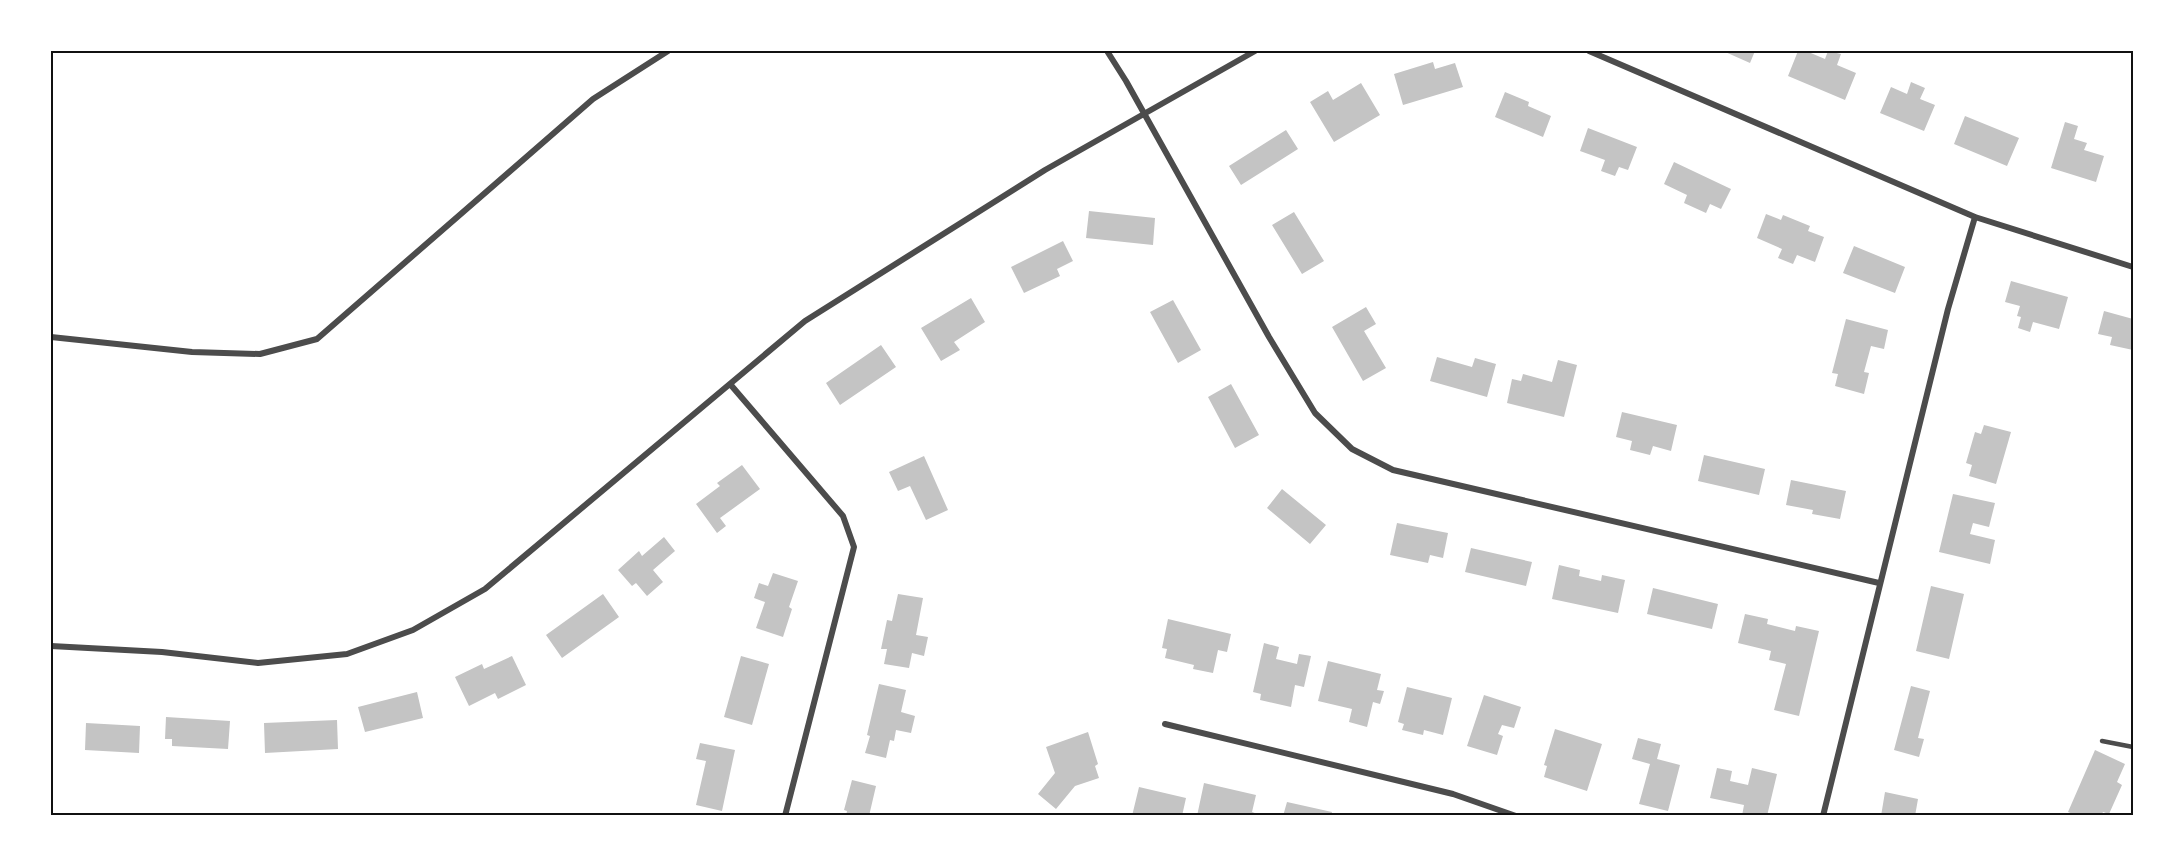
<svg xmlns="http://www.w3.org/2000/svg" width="2184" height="867" font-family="Commissioner,sans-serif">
	<rect width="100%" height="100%" fill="#fff"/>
	<path fill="#c4c4c4" d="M1723,51H1755L1750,63Z
		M1798,51H1806L1825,59L1828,51L1841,54L1837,65L1856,73L1845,100L1788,76Z
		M1433,62L1435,69L1455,63L1463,87L1403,105L1394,74Z
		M1911,82L1925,88L1920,99L1935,105L1924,131L1880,113L1891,87L1907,94Z
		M1361,83L1380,115L1334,142L1310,102L1328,91L1333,100Z
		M1505,92L1529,102L1528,106L1551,116L1543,137L1495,117Z
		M1965,116L2019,138L2007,166L1954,144Z
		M2065,122L2078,126L2074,139L2087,143L2084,150L2104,156L2096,182L2051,168Z
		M1588,128L1637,147L1628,170L1619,167L1615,176L1601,171L1605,160L1580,151Z
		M1286,130L1298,149L1241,185L1229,166Z
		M1674,162L1731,189L1721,209L1710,204L1706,213L1684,203L1687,195L1664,184Z
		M1089,211L1155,218L1153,245L1086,238Z
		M1294,212L1324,261L1302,274L1272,225Z
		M1766,214L1781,220L1783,215L1810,226L1808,231L1824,237L1815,262L1797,255L1793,264L1778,258L1782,249L1757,238Z
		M1063,241L1073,261L1057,269L1060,276L1024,293L1011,267Z
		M1854,246L1905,267L1895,293L1843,273Z
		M2011,281L2068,297L2059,329L2033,322L2030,332L2018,328L2021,317L2017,316L2020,306L2005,302Z
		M971,298L985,322L954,342L960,350L941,361L921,328Z
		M1173,300L1201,350L1178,363L1150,312Z
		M1366,307L1376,324L1364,331L1386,368L1363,381L1332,327Z
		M2104,311L2133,319V350L2110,345L2112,337L2098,334Z
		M1846,319L1888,330L1884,349L1871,346L1864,372L1869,373L1864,394L1835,386L1838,374L1832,373Z
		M881,345L896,367L840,405L826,383Z
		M1437,357L1472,367L1475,358L1496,364L1487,397L1430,381Z
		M1558,360L1577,365L1564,417L1507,403L1512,379L1521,381L1523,374L1552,382Z
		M1231,384L1259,435L1235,448L1208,397Z
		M1622,412L1677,425L1671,451L1653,446L1650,455L1630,450L1632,441L1616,437Z
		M1984,425L2011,432L1996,484L1969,476L1972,465L1966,463L1975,432L1981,434Z
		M1704,455L1765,469L1759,495L1698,481Z
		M924,456L948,510L926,520L910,486L898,491L889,472Z
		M742,465L760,489L720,518L726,526L717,533L696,504L720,486L717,483Z
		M1791,480L1846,491L1840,519L1812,514L1813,510L1786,505Z
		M1282,489L1326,525L1310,544L1267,508Z
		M1953,494L1995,503L1989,527L1973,523L1970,534L1995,540L1990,564L1939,552Z
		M1397,523L1448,533L1443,558L1430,555L1428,563L1390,555Z
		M664,537L675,551L653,570L663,582L647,596L636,583L632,586L618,570L639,551L642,556Z
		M1471,548L1532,562L1526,586L1465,572Z
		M1559,565L1580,570L1579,576L1601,581L1602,575L1625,580L1618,613L1552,599Z
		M773,573L798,581L789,607L792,609L783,637L756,628L765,602L754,598L759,583L768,586Z
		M1931,586L1964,594L1949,659L1916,651Z
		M1653,588L1718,604L1712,629L1647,614Z
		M603,594L619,617L562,658L546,635Z
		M898,594L923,598L916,635L928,637L924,656L912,653L909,668L884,664L887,649H881L887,620L892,621Z
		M1745,614L1768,619L1767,624L1795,631L1796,626L1819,631L1799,716L1774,710L1786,664L1769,660L1771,651L1738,643Z
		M1168,619L1231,634L1227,652L1218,650L1213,673L1193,669L1194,665L1165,658L1167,649L1162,648Z
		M1264,643L1279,647L1276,659L1297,664L1299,654L1311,656L1304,687L1295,685L1291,707L1260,700L1261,694L1253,692Z
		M512,656L526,685L498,699L495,693L469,706L455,677L482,664L484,669Z
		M741,656L769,664L752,725L724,717Z
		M1328,661L1381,674L1377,690L1384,691L1380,704L1373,702L1367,727L1349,722L1352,709L1318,701Z
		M879,684L906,690L901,712L915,716L911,733L896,730L894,741L890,740L886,758L865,753L870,736L867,735Z
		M1911,686L1930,691L1918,738L1924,739L1919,757L1894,750Z
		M1407,687L1452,698L1443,735L1424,730L1423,735L1402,730L1404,724L1398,722Z
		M417,692L423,718L365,732L358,707Z
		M1484,695L1521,707L1514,728L1502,725L1498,734L1503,736L1497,755L1467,746Z
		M166,717L230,721L228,749L172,746V739H165Z
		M337,720L338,749L265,753L264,723Z
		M86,723L140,726L139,753L85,750Z
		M1555,729L1602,744L1587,791L1544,777L1547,766L1544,765Z
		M1088,732L1098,764L1095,766L1099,778L1075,786L1056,809L1038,794L1055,773L1046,747Z
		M1638,738L1661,744L1657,759L1680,765L1668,811L1639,804L1650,764L1632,759Z
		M700,743L735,750L722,811L696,805L706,761L696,759Z
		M2095,750L2125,764L2117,782L2122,785L2109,814L2103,812L2101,816H2078L2068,812Z
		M1717,768L1732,771L1730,781L1748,785L1752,768L1777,774L1767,816H1742L1744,805L1710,798Z
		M852,780L876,786L869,816H846L847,811L844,810Z
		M1204,783L1256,795L1252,812L1263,816H1197Z
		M1139,787L1186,798L1182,816H1132Z
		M1885,792L1918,799L1915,816H1881Z
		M1287,802L1332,812L1331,816H1283Z"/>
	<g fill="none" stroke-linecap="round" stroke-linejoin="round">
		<path stroke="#4c4c4c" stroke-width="4.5" d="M2102,741L2133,747"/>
		<path stroke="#4c4c4c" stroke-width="6" d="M1107,51L1126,81L1269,337L1315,413L1352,449L1393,470L1879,583
			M1589,51L1975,217L2133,267
			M51,337L192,352L260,354L317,339L593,99L668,51
			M730,384L843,516L854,547L785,816
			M51,646L162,652L258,663L347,654L413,630L485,589L805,321L1045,170L1255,51
			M1165,724L1453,794L1516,816
			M1823,816L1948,309L1975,217"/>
	</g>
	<rect width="2184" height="867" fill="none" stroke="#ffffff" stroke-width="105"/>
	<rect x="52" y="52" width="2080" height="762" fill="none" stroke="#111" stroke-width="2"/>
</svg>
